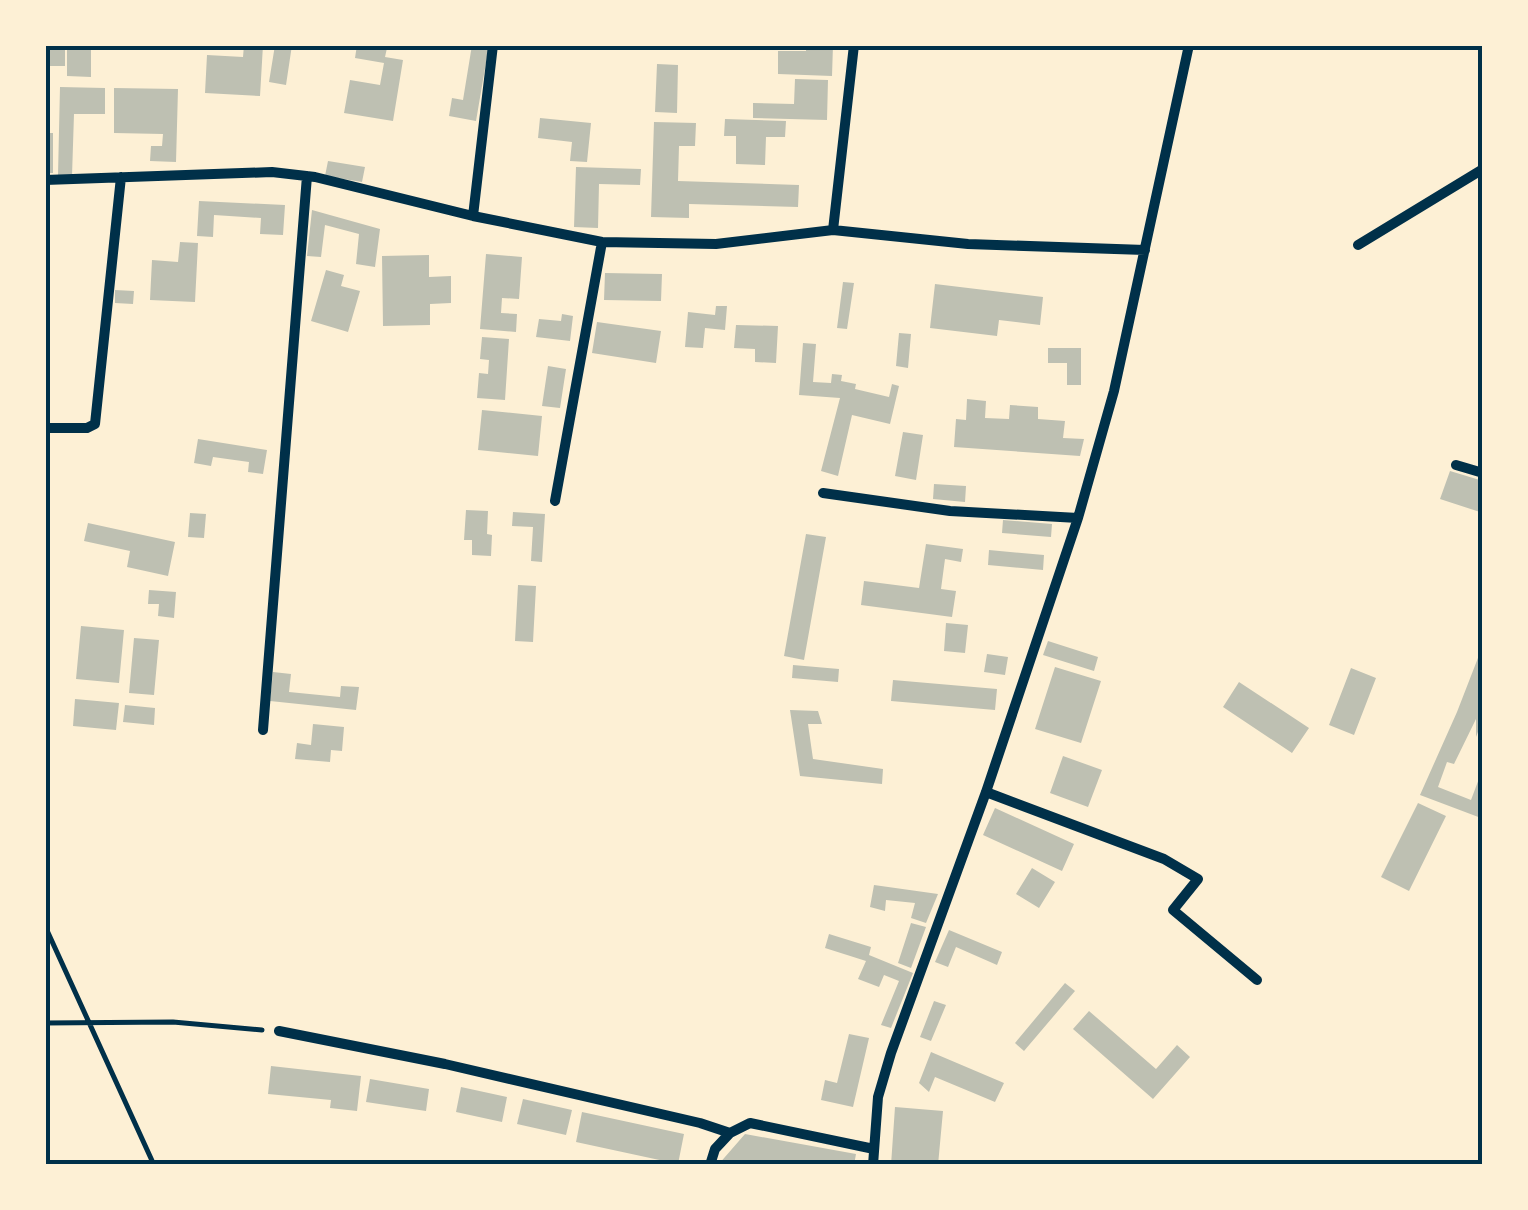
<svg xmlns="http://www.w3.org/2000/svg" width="1528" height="1210" font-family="'Crimson Pro',serif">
	<rect width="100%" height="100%" fill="#fdf0d5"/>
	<path fill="#bec0b2" d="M48,45H65V66H47Z
		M67,45H91V77L67,76Z
		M244,45H263L260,96L205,93L207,55L243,57Z
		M275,45H292L286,85L269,82Z
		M357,45L387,48L385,57L403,60L393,121L344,113L350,80L380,85L384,63L355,58Z
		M472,45H489L476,121L449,116L452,98L463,100Z
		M806,45H833L832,76L778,74V51H806Z
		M657,64L678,65L677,113L655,112Z
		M795,79L828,80L827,120L753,118V103L794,104Z
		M60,87L105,88V114H74L72,176L58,175Z
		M114,88L178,89L176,162L150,161L151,146H162L163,134L114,133Z
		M540,118L591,123L587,162L570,161L572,142L538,138Z
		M725,119L786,121L785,137H766L765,165L736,164V136H724Z
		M654,122L696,123L695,146H679L678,181L799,185L798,207L689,204V218L651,217Z
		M45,133H53V173H45Z
		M328,161L365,167L362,182L325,176Z
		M576,167L641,169L640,185L599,184L598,228L574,227Z
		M199,201L285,205L283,235L260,234L261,218L214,215L213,237L197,236Z
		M312,210L380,229L375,267L356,264L359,234L325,225L321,257L307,256Z
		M180,242L198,243L195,302L150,300L152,260L178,262Z
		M486,254L522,257L519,299L502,298L501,313L517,314L516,332L480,329Z
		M429,255V277L451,276V303L430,304V325L383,326L382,256Z
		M326,270L344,275L341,286L360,291L348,332L311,321Z
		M605,273L662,274L661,301L604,300Z
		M843,282L854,283L847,329L837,328Z
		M935,284L1043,297L1040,325L999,320L997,336L930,328Z
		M115,290L134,291L133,304L115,303Z
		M716,306H727L725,330L705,328L703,348L685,347L688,312L715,315Z
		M562,314L573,316L570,341L536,337L539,319L561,321Z
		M597,322L661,331L656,363L592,353Z
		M736,325L778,326L776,363L755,362V349L734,348Z
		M899,333L911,334L908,368L896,366Z
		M482,337L509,339L505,400L477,398L479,373L488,374L489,360L480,359Z
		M803,343L816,344L813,382L831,383L832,374L842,375L841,381L856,384L855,389L889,397L892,384L899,386L890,424L852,415L838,476L821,471L840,398L799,395Z
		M1048,348H1081V385H1067V363H1048Z
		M548,366L566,369L560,408L542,406Z
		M967,399L986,401L985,418L1009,419L1010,405L1038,407V419L1065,421L1063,438L1084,439L1080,456L954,447L956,419L966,420Z
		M482,410L542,416L538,456L478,450Z
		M903,432L923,435L916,480L895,476Z
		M198,439L267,450L263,474L248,472L249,462L213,457L211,466L194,463Z
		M1450,471L1483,481V513L1440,499Z
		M934,484L966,486L965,502L933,499Z
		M466,510L488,511L487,534L492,535L491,556L472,555V540H464Z
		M513,512L545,514L542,562L531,561L533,527L512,526Z
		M190,513L206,514L204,538L188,537Z
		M1003,520L1052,524L1051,537L1002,533Z
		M88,523L175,542L168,576L127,567L130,551L84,541Z
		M806,534L826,537L804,660L784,656Z
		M926,544L963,549L961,562L945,559L941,589L956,591L952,617L861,605L864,581L919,588Z
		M989,550L1044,555L1043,570L988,565Z
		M518,585L536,586L533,642L515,641Z
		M149,590L176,592L174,618L158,616L159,604H148Z
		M946,623L968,625L965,653L944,651Z
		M81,626L124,630L119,683L76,679Z
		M134,638L159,640L154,695L129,693Z
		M1048,641L1098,657L1094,671L1043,655Z
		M1483,645V719L1476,737V719L1454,764L1447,762L1438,787L1471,800L1483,768L1481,818L1420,795L1457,712Z
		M987,654L1008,657L1005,675L984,672Z
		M793,665L839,669L838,682L792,678Z
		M1055,667L1101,681L1081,743L1035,729Z
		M1351,668L1376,678L1354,735L1329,725Z
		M273,672L291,674L289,692L340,697L341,686L359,687L356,710L270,701Z
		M893,680L997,689L995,710L891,701Z
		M1239,682L1309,728L1292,753L1223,707Z
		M75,699L119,703L116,730L73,726Z
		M125,705L155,708L154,725L123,722Z
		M790,710L818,711L822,724H808L813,759L883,769L882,784L800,776Z
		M313,724L344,727L342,751L331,750L330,762L295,759L297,743L311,745Z
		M1063,756L1102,770L1088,807L1050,793Z
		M1418,803L1446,816L1409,891L1381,877Z
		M995,808L1074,844L1062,871L983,835Z
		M1032,868L1055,882L1039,908L1016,894Z
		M874,885L938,894L926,923L911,918L915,903L886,900L885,911L870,907Z
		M911,923L926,927L911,968L898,963Z
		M949,930L1002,952L997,965L956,947L948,967L935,962Z
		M829,934L871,947L869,955L913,973L891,1028L881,1025L899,981L884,975L879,987L858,979L866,961L825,948Z
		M1065,983L1075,991L1024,1051L1015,1043Z
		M934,1001L946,1005L931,1041L920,1037Z
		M1089,1011L1156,1069L1177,1045L1190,1057L1153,1099L1073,1029Z
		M849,1034L869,1038L853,1107L821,1100L825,1080L837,1083Z
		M931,1052L1004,1083L995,1102L935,1077L929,1092L919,1083Z
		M271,1066L361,1076L357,1111L330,1108L331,1100L268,1094Z
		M370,1079L429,1089L426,1111L366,1102Z
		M461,1087L507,1097L502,1122L456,1112Z
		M523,1099L572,1110L566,1135L517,1124Z
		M895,1107L943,1111L938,1165H891Z
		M582,1112L684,1134L678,1164L576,1142Z
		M745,1134L856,1154L854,1165H718Z"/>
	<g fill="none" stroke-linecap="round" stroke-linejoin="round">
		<path stroke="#003049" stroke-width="5" d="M45,926L154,1165
			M45,1023L173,1022L262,1030"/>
		<path stroke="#003049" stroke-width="10" d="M45,180L272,172L315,177L473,216L602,242L716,244L833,230L968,244L1145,250
			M473,216L493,45
			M833,230L854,45
			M1358,245L1483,169
			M45,428H87L95,424L121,177
			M1456,465L1483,473
			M823,493L950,511L1078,518
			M555,501L602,242
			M263,730L307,176
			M986,792L1164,859L1198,879L1173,910L1257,980
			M279,1031L445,1064L700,1123L730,1133
			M710,1165L715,1149L730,1133L750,1123L874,1149
			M873,1165L878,1097L891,1053L986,792L1078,518L1114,391L1189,45"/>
	</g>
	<rect width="1528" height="1210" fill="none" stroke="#fdf0d5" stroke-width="95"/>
	<rect x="48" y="48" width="1432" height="1114" fill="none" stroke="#003049" stroke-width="4"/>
</svg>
